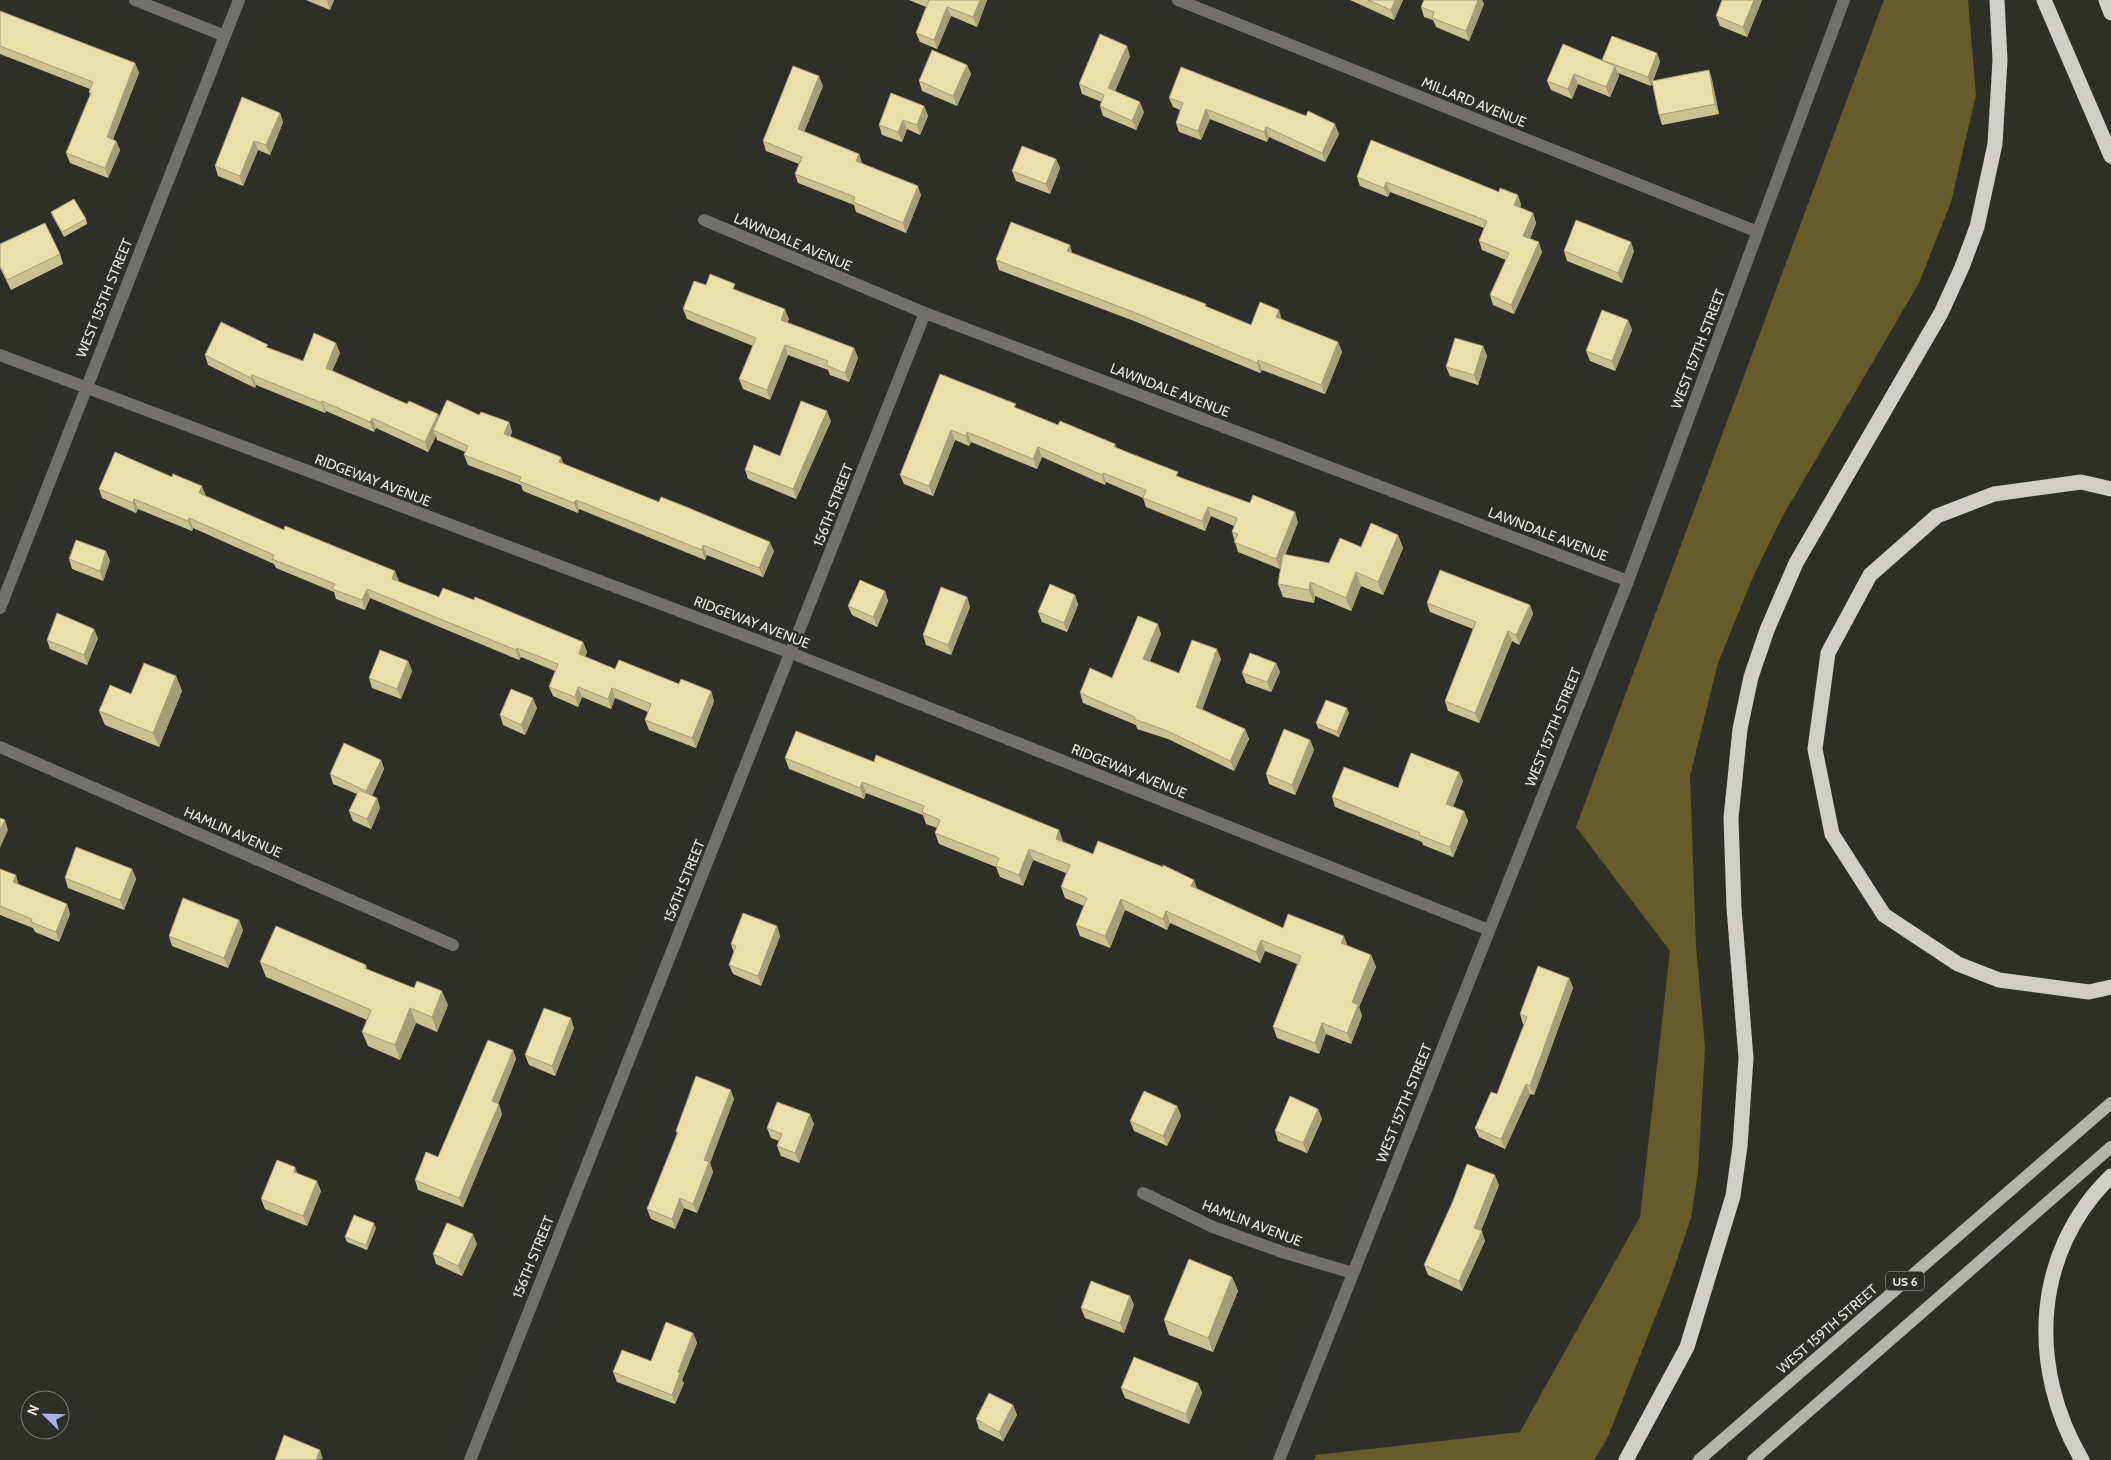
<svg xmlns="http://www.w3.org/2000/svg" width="2111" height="1460" font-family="Cabin,sans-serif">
	<rect width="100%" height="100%" fill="#2f2f29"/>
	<path fill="#655d29" d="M1884,0H1968L1976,95L1951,202L1919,283L1781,519L1753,577L1718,663L1690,776L1696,946L1705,1047L1698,1173L1691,1218L1670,1280L1607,1439L1594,1460H1314L1316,1455L1520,1432L1640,1217L1670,951L1576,827Z"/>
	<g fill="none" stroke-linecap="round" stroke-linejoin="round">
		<path stroke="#72716e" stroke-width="12" d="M135,0L225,36
			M1178,0L1758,232
			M704,220L925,313L1628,581
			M0,355L791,653L1489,930
			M0,608L239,0
			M0,747L453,945
			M1143,1193L1213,1227L1282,1252L1353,1273
			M470,1460L925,313
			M1279,1460L1628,581L1844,0"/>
		<path stroke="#b4b4ae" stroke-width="12" d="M1699,1460L2111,1103
			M1753,1460L2111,1147"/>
		<path stroke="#cfcec7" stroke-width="15" d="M2044,0L2111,156
			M2106,0L2111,13
			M2111,489L2081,482L1994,494L1937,516L1870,575L1828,653L1815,749L1832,834L1884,915L1958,964L1999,980L2089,992L2111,987
			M1626,1460L1687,1347L1733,1196L1740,1146L1746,1058L1734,908L1731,818L1740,729L1751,677L1767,630L1796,563L1941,313L1962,267L1977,227L1995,144L2000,60L1997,0
			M2082,1460C2028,1368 2032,1253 2111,1176"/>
	</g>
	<path fill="#c8c190" d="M306,0H334L330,10Z
		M909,0H987L977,27L951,16L937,49L920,42L916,33L926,7Z
		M1350,0H1403L1394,20Z
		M1424,0H1482L1484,4L1469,41L1436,27L1433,20L1424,17L1421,7Z
		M1722,0H1762L1747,37L1720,26L1716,16Z
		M0,11L135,63L139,73L113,139L116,141L120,150L108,178L70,163L66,153L90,95L89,92L90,89L0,54Z
		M1657,53L1660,62L1653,81L1709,70L1712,80L1719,114L1662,125L1659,115L1652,82L1651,86L1618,73L1619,76L1610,97L1578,84L1572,99L1551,90L1547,81L1602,61V60Z
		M1130,56L1115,91L1144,112L1136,130L1103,116L1100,106L1102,102L1082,94L1079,84Z
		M967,65L971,74L957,106L922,91L919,81Z
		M823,86L804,132L859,154L862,163L921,195L906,233L856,212L854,205L798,183L795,174L799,164L766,151L763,141Z
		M1169,98L1339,134L1325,162L1269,137L1267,142L1210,119L1201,140L1179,132L1176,123L1180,110L1173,107Z
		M924,106L928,116L920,135L907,129L902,142L882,135L879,125Z
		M280,113L283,122L270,155L258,150L243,186L218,176L215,166Z
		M1056,159L1060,168L1050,194L1016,181L1012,171Z
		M1357,177L1521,204L1520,208L1533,213L1536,223L1530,239L1542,252L1514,314L1493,305L1490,295L1506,260L1482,250L1479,241L1484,228L1390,192L1388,197L1360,186Z
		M51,212L86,219L87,224L64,237L53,217Z
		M0,244L60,254L63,264L11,290L0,268Z
		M1564,251H1634L1622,283L1567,261Z
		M1072,253L1251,325L1282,320L1338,342L1342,352L1325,394L1262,370L1260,373L1134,321L999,270L996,260Z
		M706,285L737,290L789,319L787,323L854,348L858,358L849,382L830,375L828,370L788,355L770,400L743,389L739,379L753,346L687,319L683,309Z
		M1628,320L1632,330L1615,371L1590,361L1586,351Z
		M1483,346L1487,356L1478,385L1450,376L1446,367Z
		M269,348L303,361L340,353L332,371L407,404L438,414L439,418L479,415L509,422L512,432L510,437L564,464L774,551L763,577L707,555L705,560L579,509L578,513L523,491L521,485L468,465L464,455L465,452L437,440L436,436L428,452L376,428L374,432L326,411L325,413L256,385L255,388L208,365L205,355Z
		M940,374L1018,409L1058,425L1115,444L1116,447L1180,477L1298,522L1285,555L1329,563L1361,547L1398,535L1403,548L1383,595L1361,586L1351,611L1315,596L1314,603L1283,597L1278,584L1281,565L1280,569L1238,552L1232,532L1234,526L1211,516L1205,531L1146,507L1143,498L1106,482L1105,485L1042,457L1037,469L971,442L969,446L955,440L933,496L904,484L900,475Z
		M831,421L796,499L748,479L745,470L780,456Z
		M172,477L205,496L399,581L398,582L439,597L583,642L587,652L585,657L615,669L711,691L714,701L696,748L649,730L645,720L648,712L615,698L611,709L582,697L578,707L553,696L549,687L555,671L521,657L519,660L370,598L365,610L336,599L334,592L276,568L274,564L193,528L192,531L138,509L136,513L102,498L99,489Z
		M106,551L110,561L103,581L72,569L69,559Z
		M885,591L888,601L877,627L852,615L848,606Z
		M1075,595L1078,605L1067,632L1042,622L1038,612Z
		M967,597L970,607L951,655L926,645L923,635Z
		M1427,603L1530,605L1533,614L1519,645L1512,641L1479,723L1448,711L1445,701L1473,629L1430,612Z
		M1161,634L1150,661L1179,673L1221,659L1202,709L1245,729L1249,739L1234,771L1168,739L1137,729L1136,725L1083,703L1080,693L1112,678Z
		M98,638L87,665L50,649L47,640Z
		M408,661L412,671L401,699L372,688L369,678Z
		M1276,663L1280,672L1271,692L1246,683L1242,673Z
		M176,676L182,691L159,747L105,725L99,711L131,694Z
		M537,708L525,735L503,725L500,715Z
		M1349,713L1339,737L1318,728L1316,723Z
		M1310,740L1314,750L1295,795L1269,784L1266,774Z
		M785,758L1063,841V842L1093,854L1197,889L1283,928L1347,946L1371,955L1376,967L1359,1007L1362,1016L1351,1044L1326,1034L1319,1054L1277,1038L1273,1027L1297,964L1265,951L1260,963L1170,923L1167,930L1125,910L1110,948L1080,936L1076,925L1084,906L1065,898L1061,887L1066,873L1033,860L1023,886L1000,877L996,867L939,844L935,833L937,828L926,824L923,815L866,793L864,799L789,769Z
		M381,760L384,769L372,796L377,798L380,808L371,829L353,821L349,811L357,794L333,784L330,774Z
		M1459,772L1463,781L1453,807L1464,811L1468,821L1453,857L1423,845L1422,842L1335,807L1332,797L1398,788Z
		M0,869L19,885L67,904L70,914L59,942L35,932L33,928L0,915Z
		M132,869L136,879L124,910L68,888L65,878Z
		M239,920L243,930L228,968L172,946L169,936Z
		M777,926L780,936L761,986L733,974L729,965L734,953L731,944Z
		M260,962L366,965L367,969L448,1005L437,1032L416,1023L400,1060L368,1046L362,1032L367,1020L266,977Z
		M1569,978L1573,988L1534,1095L1530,1094L1505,1149L1479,1137L1475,1128L1497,1094L1524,1024H1523L1520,1014Z
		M574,1028L555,1076L529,1065L525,1055Z
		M513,1050L516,1059L498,1104L502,1114L463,1207L418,1190L415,1180L438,1157Z
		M734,1099L710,1163L713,1172L697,1213L684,1208L675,1229L651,1219L647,1209L677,1134L676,1131Z
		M1177,1106L1181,1116L1167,1146L1134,1131L1130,1121Z
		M1318,1109L1322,1119L1307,1153L1278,1141L1275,1131Z
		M814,1124L799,1163L781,1156L777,1146L779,1141L771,1138L767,1128Z
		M298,1174L321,1191L307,1226L265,1209L261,1199Z
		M1499,1185L1481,1231L1485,1241L1462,1291L1428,1275L1424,1265Z
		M376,1228L367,1250L347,1242L345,1237Z
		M477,1244L462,1276L436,1264L433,1254Z
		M1232,1277L1238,1291L1213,1352L1169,1335L1164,1320Z
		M1130,1296L1134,1305L1124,1333L1085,1318L1081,1308Z
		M693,1333L697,1343L682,1380L684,1383L675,1404L617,1382L613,1372L651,1361Z
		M1198,1383L1202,1393L1189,1424L1125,1398L1121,1388Z
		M1013,1405L1017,1415L1003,1441L979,1429L976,1419Z"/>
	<path fill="#a29d76" d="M327,0H334L330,10Z
		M980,0H987L977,27L973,17Z
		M1395,0H1403L1394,20L1391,10Z
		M1478,0H1482L1484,4L1469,41L1466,31Z
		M1754,0H1762L1747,37L1743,27Z
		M947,7L951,16L937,49L934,40Z
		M1127,46L1130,56L1112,98L1108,88Z
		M1657,53L1660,62L1651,86L1648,77Z
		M135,63L139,73L110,147L107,137Z
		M967,65L971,74L957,106L953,96Z
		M1615,66L1619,76L1610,97L1606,87Z
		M1709,70L1712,80L1719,114L1715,104Z
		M1574,74L1578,84L1572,99L1568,89Z
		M819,76L823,86L801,139L798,129Z
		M1140,102L1144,112L1136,130L1132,121Z
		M924,106L928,116L920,135L917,125Z
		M1206,109L1210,119L1201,140L1198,131Z
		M280,113L283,122L270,155L266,145Z
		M903,120L907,129L902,142L898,132Z
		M1335,124L1339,134L1325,162L1322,153Z
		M1266,127L1269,137L1267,142L1264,132Z
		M116,141L120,150L108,178L105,168Z
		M254,141L258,150L243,186L240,176Z
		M859,154L862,164L856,161Z
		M1056,159L1060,168L1050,194L1046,184Z
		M1386,182L1390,192L1388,197L1384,188Z
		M918,186L921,195L906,233L903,223Z
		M1518,195L1521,204L1517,215L1514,205Z
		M1533,213L1536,223L1527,246L1523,236Z
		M1539,242L1542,252L1514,314L1511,305Z
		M1631,242L1634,251L1622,283L1618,273Z
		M1070,245L1073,255L1067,251Z
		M785,309L789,319L784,330L781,320Z
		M1279,310L1282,320L1279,327L1276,317Z
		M1628,320L1632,330L1615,371L1612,361Z
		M1338,342L1342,352L1325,394L1321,385Z
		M336,343L340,353L329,378L326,368Z
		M785,345L788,355L770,400L767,390Z
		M1483,346L1487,356L1478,385L1474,375Z
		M854,348L858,358L849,382L845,373Z
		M1258,360L1262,370L1260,373L1257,363Z
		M252,375L256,385L255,388L251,378Z
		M322,401L326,411L325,413L322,403Z
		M827,411L831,421L796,499L793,489Z
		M438,414L441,424L433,430L436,436L428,452L425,442Z
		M372,418L376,428L374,432L370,422Z
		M509,422L512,432L507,444L504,434Z
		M951,430L955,440L933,496L929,486Z
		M967,432L971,442L969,446L966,436Z
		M1038,447L1042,457L1037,469L1033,459Z
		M561,457L565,467L559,462Z
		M1103,473L1106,482L1105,485L1102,475Z
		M202,486L206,496L199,493Z
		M134,499L138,509L136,513L133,503Z
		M576,500L579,509L578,513L574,503Z
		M1208,507L1211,516L1205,531L1202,521Z
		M1295,512L1298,522L1280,569L1276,559Z
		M189,518L193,528L192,531L188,521Z
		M1398,535L1403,548L1383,595L1378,582Z
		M770,542L774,551L763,577L759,568Z
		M703,545L707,555L705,560L702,550Z
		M106,551L110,561L103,581L100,571Z
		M395,571L399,581L396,589L392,579Z
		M1356,572L1361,586L1351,611L1346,598Z
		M1310,582L1315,596L1314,603L1309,590Z
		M367,589L370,598L365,610L362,600Z
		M885,591L888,601L877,627L873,617Z
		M1075,595L1078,605L1067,632L1064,623Z
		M967,597L970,607L951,655L948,645Z
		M1530,605L1533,614L1519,645L1516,635Z
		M1158,624L1161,634L1147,668L1143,659Z
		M94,629L98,638L87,665L84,655Z
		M1508,631L1512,641L1479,723L1475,713Z
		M583,642L587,652L582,664L579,654Z
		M517,648L521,657L519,660L516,650Z
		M1217,649L1221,659L1200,716L1196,707Z
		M408,661L412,671L401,699L397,689Z
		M1276,663L1280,672L1271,692L1267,682Z
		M176,676L182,691L159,747L153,733Z
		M578,687L582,697L578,707L575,697Z
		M612,688L615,698L611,709L608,699Z
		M711,691L714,701L696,748L692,738Z
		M533,698L537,708L525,735L521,725Z
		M1347,708L1349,713L1339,737L1337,732Z
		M1245,729L1249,739L1234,771L1230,761Z
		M1310,740L1314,750L1295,795L1292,785Z
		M381,760L384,769L370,800L366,791Z
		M1459,772L1463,781L1450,814L1446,804Z
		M862,782L866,793L864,799L860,788Z
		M377,798L380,808L371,829L367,819Z
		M1464,811L1468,821L1453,857L1450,847Z
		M5,820L8,830L0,848V830Z
		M1059,830L1063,841L1060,850L1056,839Z
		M1029,849L1033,860L1023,886L1019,875Z
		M132,869L136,879L124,910L120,900Z
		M16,875L19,885L13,882Z
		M1194,880L1198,891L1191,886Z
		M1121,899L1125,910L1110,948L1105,936Z
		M67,904L70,914L59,942L56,932Z
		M1166,911L1170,923L1167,930L1163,919Z
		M239,920L243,930L228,968L224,958Z
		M777,926L780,936L761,986L758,976Z
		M1344,936L1348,947L1341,943Z
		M1261,940L1265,951L1260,963L1256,952Z
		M1371,955L1376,967L1359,1007L1362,1016L1351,1044L1347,1033L1352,1002Z
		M1569,978L1573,988L1534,1095L1530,1086Z
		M442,991L448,1005L437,1032L432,1017Z
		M410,1008L416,1023L400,1060L395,1045Z
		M571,1018L574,1028L555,1076L552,1066Z
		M1322,1023L1326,1034L1319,1054L1315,1043Z
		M513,1050L516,1059L495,1111L492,1101Z
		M1526,1084L1530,1094L1505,1149L1501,1139Z
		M731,1090L734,1099L710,1163L713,1172L697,1213L693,1204L704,1160Z
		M499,1104L502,1114L463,1207L459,1198Z
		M1177,1106L1181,1116L1167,1146L1163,1136Z
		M1318,1109L1322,1119L1307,1153L1303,1143Z
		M810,1114L814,1124L799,1163L795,1153Z
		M295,1167L299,1177L294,1172Z
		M1495,1175L1499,1185L1478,1238L1474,1228Z
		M317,1181L321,1191L307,1226L303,1216Z
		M680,1198L684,1208L675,1229L672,1219Z
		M374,1223L376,1228L367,1250L366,1245Z
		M1482,1231L1485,1241L1462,1291L1459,1281Z
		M473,1234L477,1244L462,1276L458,1266Z
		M1232,1277L1238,1291L1213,1352L1208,1338Z
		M1130,1296L1134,1305L1124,1333L1120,1323Z
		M693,1333L697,1343L682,1380L684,1383L675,1404L672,1395L678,1372Z
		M1198,1383L1202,1393L1189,1424L1186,1414Z
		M1013,1405L1017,1415L1003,1441L999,1432Z
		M320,1450L323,1459L316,1460Z"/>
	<path fill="#e8e0a8" stroke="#a29d76" d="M929,0H980L973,17L947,7L934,40L916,33Z
		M1368,0H1395L1391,10Z
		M1424,0H1478L1466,31L1432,18L1434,12L1421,7Z
		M1722,0H1754L1743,27L1716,16Z
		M0,11L135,63L107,137L116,141L105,168L66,153L91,93L89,92L93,82L0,46Z
		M1100,34L1127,46L1108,88L1140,102L1132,121L1100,106L1104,95L1079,84Z
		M1612,36L1657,53L1648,77L1602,60Z
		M1563,44L1615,66L1606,87L1574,74L1568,89L1547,81Z
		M932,50L967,65L953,96L919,81Z
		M793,66L819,76L798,129L859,154L856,161L918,186L903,223L853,202L855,197L795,174L802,157L763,141Z
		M1181,67L1306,116L1308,111L1335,124L1322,153L1266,127L1264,132L1206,109L1198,131L1176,123L1183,103L1169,98Z
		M1709,70L1715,104L1659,115L1652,81Z
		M891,93L924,106L917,125L903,120L898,132L879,125Z
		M242,97L280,113L266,145L254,141L240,176L215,166Z
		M1371,140L1499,192L1500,188L1518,195L1514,205L1533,213L1523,236L1539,242L1511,305L1490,295L1509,253L1479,241L1487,221L1386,182L1384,188L1357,177Z
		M1022,146L1056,159L1046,184L1012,171Z
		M74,199L86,219L62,232L51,212Z
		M1576,220L1631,242L1618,273L1564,251Z
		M1011,222L1070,245L1067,251L1206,304L1205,306L1251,325L1260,302L1279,310L1276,317L1338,342L1321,385L1258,360L1257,363L1131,311L996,260Z
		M45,223L60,254L7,280L0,266V244Z
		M710,274L735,284L733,289L785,309L781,320L854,348L845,373L826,365L828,361L785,345L767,390L739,379L756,338L683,309L694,281L706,285Z
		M1602,310L1628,320L1612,361L1586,351Z
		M221,322L268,345L266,347L303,361L314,333L336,343L326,368L407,404L409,401L438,414L425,442L372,418L370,422L322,401V403L252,375L251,378L205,355Z
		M1455,338L1483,346L1474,375L1446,367Z
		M940,374L1016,404L1014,407L1058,425L1060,421L1115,444L1114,447L1178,472L1176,476L1250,503L1253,495L1295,512L1276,559L1234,542L1238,534L1232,532L1237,518L1208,507L1202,521L1143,498L1146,490L1103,473L1102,475L1038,447L1033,459L967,432L966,436L951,430L929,486L900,475Z
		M447,400L479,415L481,412L509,422L504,434L561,457L559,462L659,502L661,497L684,506L770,542L759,568L703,545L702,550L576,500L574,503L519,481L521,477L464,455L468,446L433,430Z
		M801,401L827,411L793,489L745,470L754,445L780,456Z
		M115,452L172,477L173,474L202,486L199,493L284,530L285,526L395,571L392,579L439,597L443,588L474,600L475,597L583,642L579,654L615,669L619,660L679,684L681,679L711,691L692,738L645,720L651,704L612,688L608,699L578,687L575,697L549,687L558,664L517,648L516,650L367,589L362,600L332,589L335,584L272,559L274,555L189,518L188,521L134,499L133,503L99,489Z
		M1371,523L1398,535L1378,582L1356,572L1346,598L1310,582L1309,590L1278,584L1283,554L1329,563L1340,538L1361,547Z
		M76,540L106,551L100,571L69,559Z
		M1440,570L1530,605L1516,635L1508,631L1475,713L1445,701L1476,622L1427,603Z
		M860,580L885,591L873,617L848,606Z
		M1050,584L1075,595L1064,623L1038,612Z
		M941,587L967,597L948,645L923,635Z
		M57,613L94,629L84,655L47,640Z
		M1138,616L1158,624L1143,659L1179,673L1192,640L1217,649L1196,707L1245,729L1230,761L1165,730L1134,719L1135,717L1080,693L1090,668L1112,678Z
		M380,650L408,661L397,689L369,678Z
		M1250,653L1276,663L1267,682L1242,673Z
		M144,663L176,676L153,733L99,711L110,685L131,694Z
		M511,689L533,698L521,725L500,715Z
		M1326,700L1347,708L1337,732L1316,723Z
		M1284,729L1310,740L1292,785L1266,774Z
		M796,731L874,762L876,755L1059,830L1056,839L1093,854L1098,841L1163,867V865L1194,880L1191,886L1283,928L1288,914L1344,936L1341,943L1371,955L1352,1002L1358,1005L1347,1033L1322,1023L1315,1043L1273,1027L1301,956L1261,940L1256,952L1166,911L1163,919L1121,899L1105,936L1076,925L1087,898L1061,887L1070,865L1029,849L1019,875L996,866L999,858L935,833L940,820L922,812L924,806L862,782L860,788L785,758Z
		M344,743L381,760L366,791L330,774Z
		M1411,753L1459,772L1446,804L1464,811L1450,847L1419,835L1420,833L1332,797L1344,767L1398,788Z
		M359,790L377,798L367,819L349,811Z
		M0,818L5,820L0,830Z
		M76,847L132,869L120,900L65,878Z
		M0,869L16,875L13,882L67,904L56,932L31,922L32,919L0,906Z
		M183,898L239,920L224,958L169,936Z
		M743,913L777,926L758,976L729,965L736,946L731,944Z
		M276,926L366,965L364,968L414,988L417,981L442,991L432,1017L410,1008L395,1045L362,1032L371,1010L260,962Z
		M1538,966L1569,978L1530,1086L1526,1084L1501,1139L1475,1128L1491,1092L1497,1094L1527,1017L1520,1014Z
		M544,1008L571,1018L552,1066L525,1055Z
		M488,1040L513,1050L492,1101L499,1104L459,1198L415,1180L426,1152L438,1157Z
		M696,1076L731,1090L704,1160L709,1162L693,1204L680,1198L672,1219L647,1209L678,1132L676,1131Z
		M1144,1091L1177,1106L1163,1136L1130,1121Z
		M1290,1096L1318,1109L1303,1143L1275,1131Z
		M777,1102L810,1114L795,1153L777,1146L782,1134L767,1128Z
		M277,1160L295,1167L294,1172L317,1181L303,1216L261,1199Z
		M1467,1164L1495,1175L1474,1228L1482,1231L1459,1281L1424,1265L1453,1201Z
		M354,1215L374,1223L366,1245L345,1237Z
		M447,1223L473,1234L458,1266L433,1254Z
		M1189,1259L1232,1277L1208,1338L1164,1320Z
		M1091,1281L1130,1296L1120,1323L1081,1308Z
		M666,1322L693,1333L678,1372L680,1373L672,1395L613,1372L622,1350L651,1361Z
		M1134,1357L1198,1383L1186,1414L1121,1388Z
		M989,1393L1013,1405L999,1432L976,1419Z
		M284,1435L320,1450L316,1460H275Z"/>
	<g text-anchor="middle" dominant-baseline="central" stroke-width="5" stroke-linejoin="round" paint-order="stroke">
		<rect fill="#2f2f29" stroke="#b2b1ad" stroke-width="1" x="1886" y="1271.5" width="38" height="19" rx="4"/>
		<g font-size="12" font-weight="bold" fill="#eae9e5">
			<text x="1905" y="1281">US 6</text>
		</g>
		<g font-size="14" fill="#eae9e5" stroke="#2f2f29">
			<text transform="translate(1474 102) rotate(22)">MILLARD AVENUE</text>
			<text transform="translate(793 242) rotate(23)">LAWNDALE AVENUE</text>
			<text transform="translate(104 298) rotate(-68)">WEST 155TH STREET</text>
			<text transform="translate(1698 349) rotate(-69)">WEST 157TH STREET</text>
			<text transform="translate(1170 390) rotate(21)">LAWNDALE AVENUE</text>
			<text transform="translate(373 480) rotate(21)">RIDGEWAY AVENUE</text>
			<text transform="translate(833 505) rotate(-69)">156TH STREET</text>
			<text transform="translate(1548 534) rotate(21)">LAWNDALE AVENUE</text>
			<text transform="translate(752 622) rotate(21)">RIDGEWAY AVENUE</text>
			<text transform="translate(1553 727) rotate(-68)">WEST 157TH STREET</text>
			<text transform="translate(1129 771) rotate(22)">RIDGEWAY AVENUE</text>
			<text transform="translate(233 832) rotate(24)">HAMLIN AVENUE</text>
			<text transform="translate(684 881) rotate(-68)">156TH STREET</text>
			<text transform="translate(1404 1103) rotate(-68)">WEST 157TH STREET</text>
			<text transform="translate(1252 1223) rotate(21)">HAMLIN AVENUE</text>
			<text transform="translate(533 1257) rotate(-68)">156TH STREET</text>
			<text transform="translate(1827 1329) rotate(-41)">WEST 159TH STREET</text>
		</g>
	</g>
	<g transform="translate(45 1415) rotate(293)"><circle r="24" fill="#2f2f29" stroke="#7a7974"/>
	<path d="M0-4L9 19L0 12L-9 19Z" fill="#aab0fb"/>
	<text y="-8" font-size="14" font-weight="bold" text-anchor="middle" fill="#eae9e5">N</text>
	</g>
</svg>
